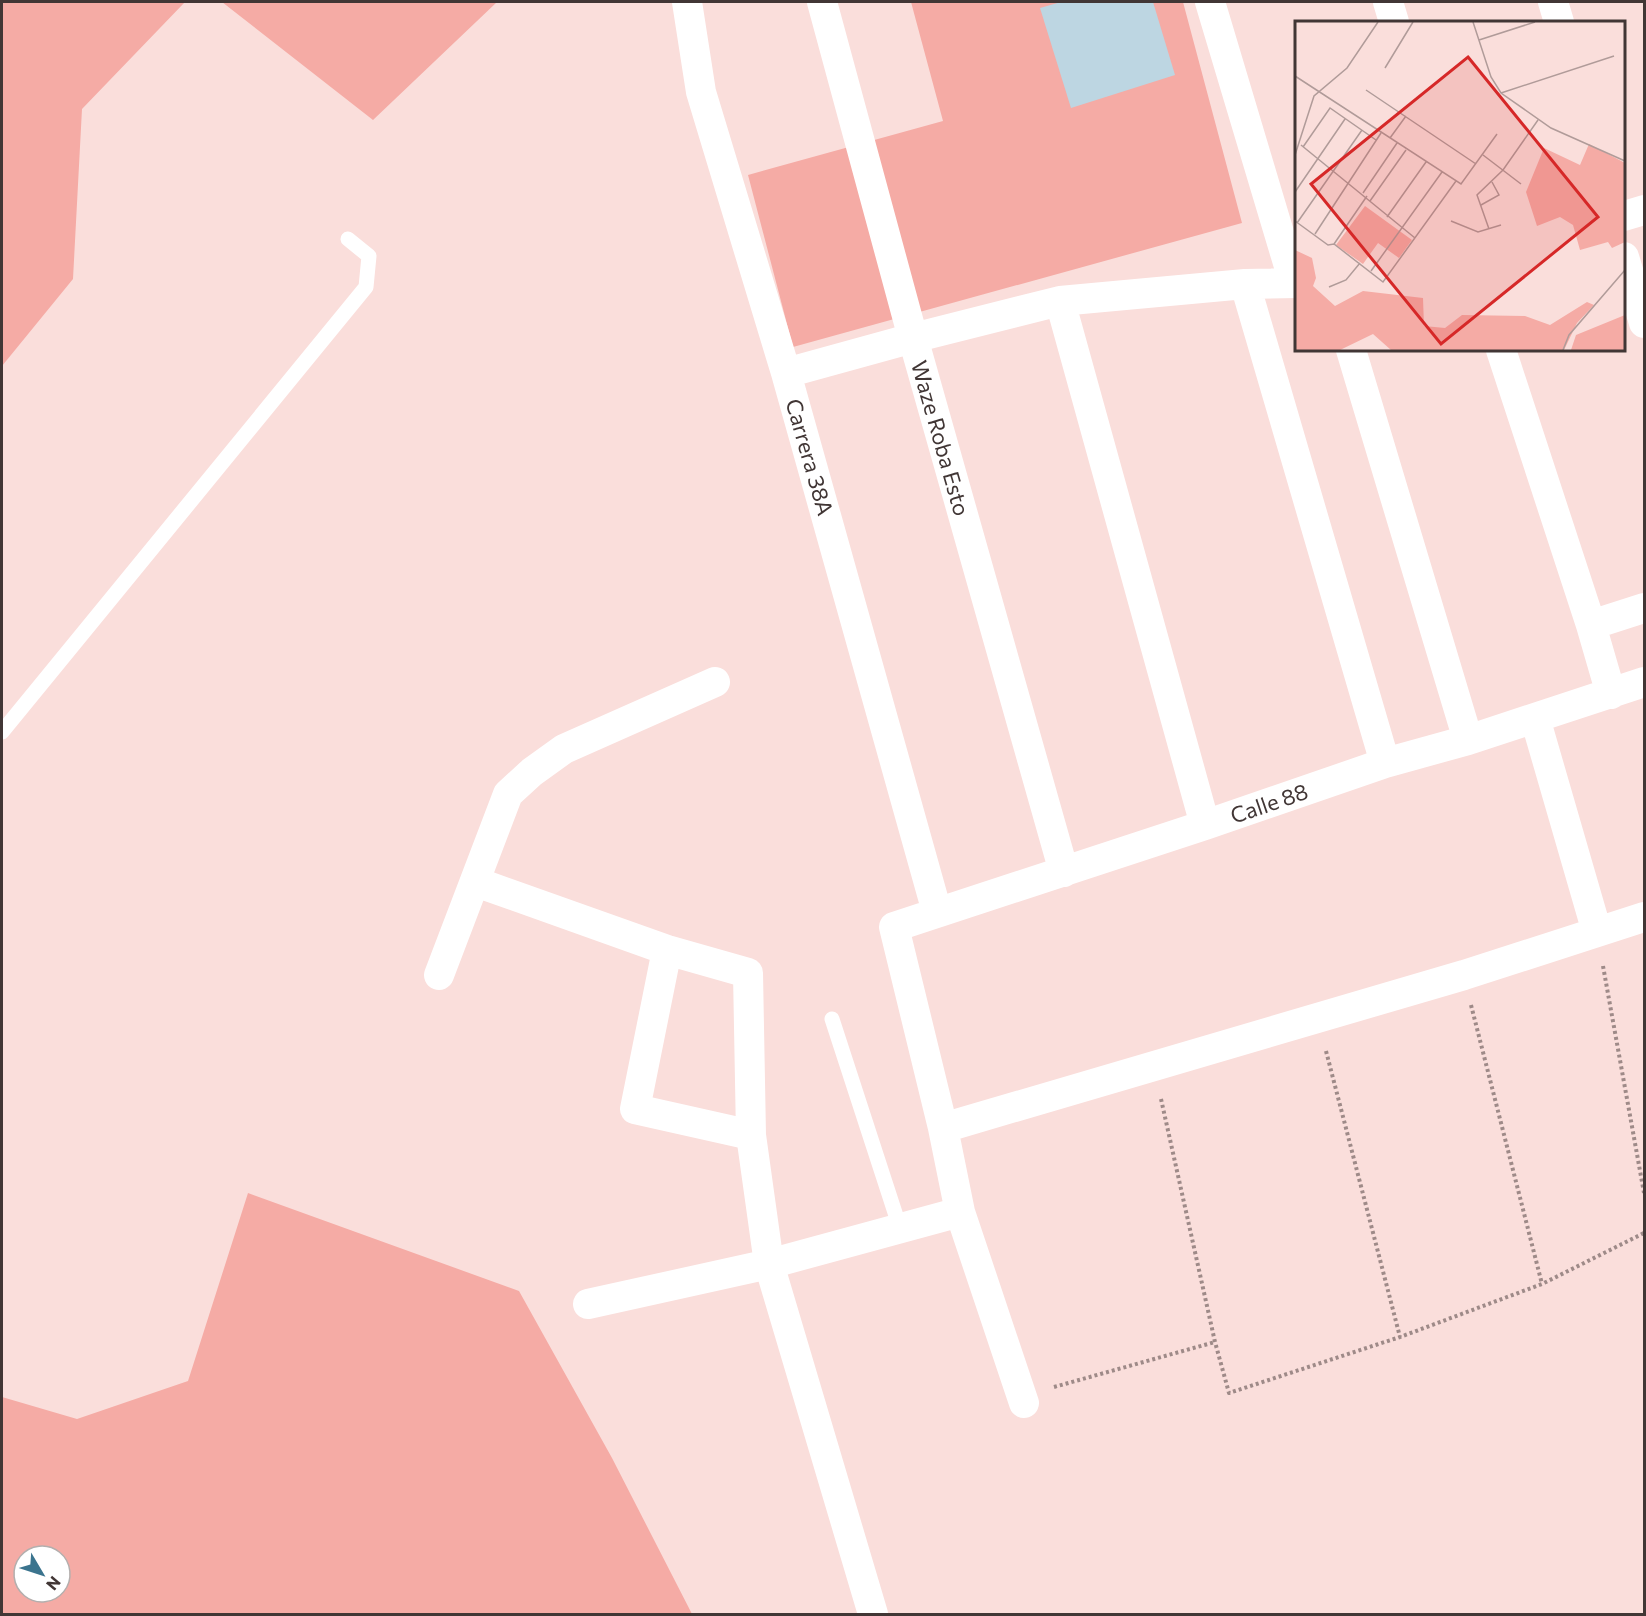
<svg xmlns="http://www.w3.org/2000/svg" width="1646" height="1616" font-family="Commissioner,sans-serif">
	<rect width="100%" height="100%" fill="#fadedb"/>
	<path fill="#f5aba5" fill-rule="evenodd" d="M2,2H185L82,109L73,279L2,366Z
		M222,2H497L373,120Z
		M911,2H1183L1242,223L793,347L748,175L943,121Z
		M248,1193L519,1291L612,1458L692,1614H2V1397L77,1419L188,1381ZM24,1556H60V1592H24Z"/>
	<path fill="#bdd6e2" d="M1061,2H1153L1175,75L1071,108L1040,8Z"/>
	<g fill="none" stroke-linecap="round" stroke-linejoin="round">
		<path stroke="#9e8a88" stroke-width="4" stroke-dasharray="3 3" stroke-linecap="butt" d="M1603,966L1644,1193
			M1471,1005L1542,1284
			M1326,1051L1400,1337
			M1161,1099L1215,1342L1229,1393L1400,1337L1542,1284L1644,1233
			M1054,1387L1215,1342"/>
		<path stroke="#fff" stroke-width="15" d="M2,732L366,287L369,256L348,239
			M832,1019L900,1228"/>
		<path stroke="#fff" stroke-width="30" d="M687,2L701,92L786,373L937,912
			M822,2L913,338L1064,872
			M1210,2L1294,283
			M1388,2L1394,22
			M1553,2L1559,22
			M1624,216L1644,210
			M1624,257L1644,323
			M1245,284L1385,763
			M1060,301L1205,825
			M1351,350L1468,740
			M1501,350L1591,625L1611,694
			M786,373L913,338L1060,301L1245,284L1296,283
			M1591,625L1644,608
			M1535,718L1597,932
			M476,882L667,950L748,973L751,1135L769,1264L873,1614
			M667,950L635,1109L751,1135
			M439,975L508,794L532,772L564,749L715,682
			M943,1128L1464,975L1644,917
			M588,1304L769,1264L960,1212
			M1024,1403L960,1212L943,1128L894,927L1205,825L1385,763L1468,740L1644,682"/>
	</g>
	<g text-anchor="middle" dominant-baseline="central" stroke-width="6" stroke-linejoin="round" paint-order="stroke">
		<g font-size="22" fill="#413635" stroke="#fff">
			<text transform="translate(941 438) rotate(74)">Waze Roba Esto</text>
			<text transform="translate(810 457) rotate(74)">Carrera 38A</text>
			<text transform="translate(1269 803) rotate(-19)">Calle 88</text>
		</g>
	</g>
	<g transform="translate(1295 21)">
		<rect width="330" height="330" fill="#fadedb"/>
		<path d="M294,123L330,142V221L317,227L313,221L285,229L278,204L265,196L242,205L231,171L249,127L285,144ZM70,185L117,219L104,237L83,222L68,243L41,224ZM0,229L17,237L21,257L18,265L40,285L68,270L128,277L129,305L150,307L167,294L230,295L255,304L292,281L299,284L282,302L269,329H96L78,313L45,329H0ZM330,294V329H276L281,314Z" fill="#f5aba5"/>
		<path fill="none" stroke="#b09b99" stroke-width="1.5" d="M178,1L196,56L206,72L256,107L330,140M184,19L240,1M90,47L118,1M0,55L166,163L202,113M71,69L181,143M206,72L319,35M95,117L111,95M6,124L120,217M8,126L35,87L81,119M0,134L19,75L52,47L83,1M188,134L226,163M0,171L50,98M68,172L102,122M75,180L111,129M186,184L204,174L197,161M92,196L131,141M0,200L33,224L39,223L88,261L161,160M156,200L183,211L206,204M2,202L67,109M194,208L182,174L208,149L243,99M20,213L86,112M39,223L72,175M76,250L147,151M34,266L51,259L65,242M268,329L274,314L330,249"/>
		<path fill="#d62828" fill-opacity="0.15" stroke="#d62828" stroke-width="3" d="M173,36L303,196L146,323L16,163Z"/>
		<rect width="330" height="330" fill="none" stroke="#413635" stroke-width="3"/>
	</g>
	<rect width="1646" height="1616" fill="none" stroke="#413635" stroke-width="6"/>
	<g transform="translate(42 1574) rotate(129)"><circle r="28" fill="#ffffff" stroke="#b3afae" stroke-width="1.5"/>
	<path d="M0-4.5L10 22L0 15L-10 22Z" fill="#3b748e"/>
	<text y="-9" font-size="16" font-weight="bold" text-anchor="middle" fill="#413635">N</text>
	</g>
</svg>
